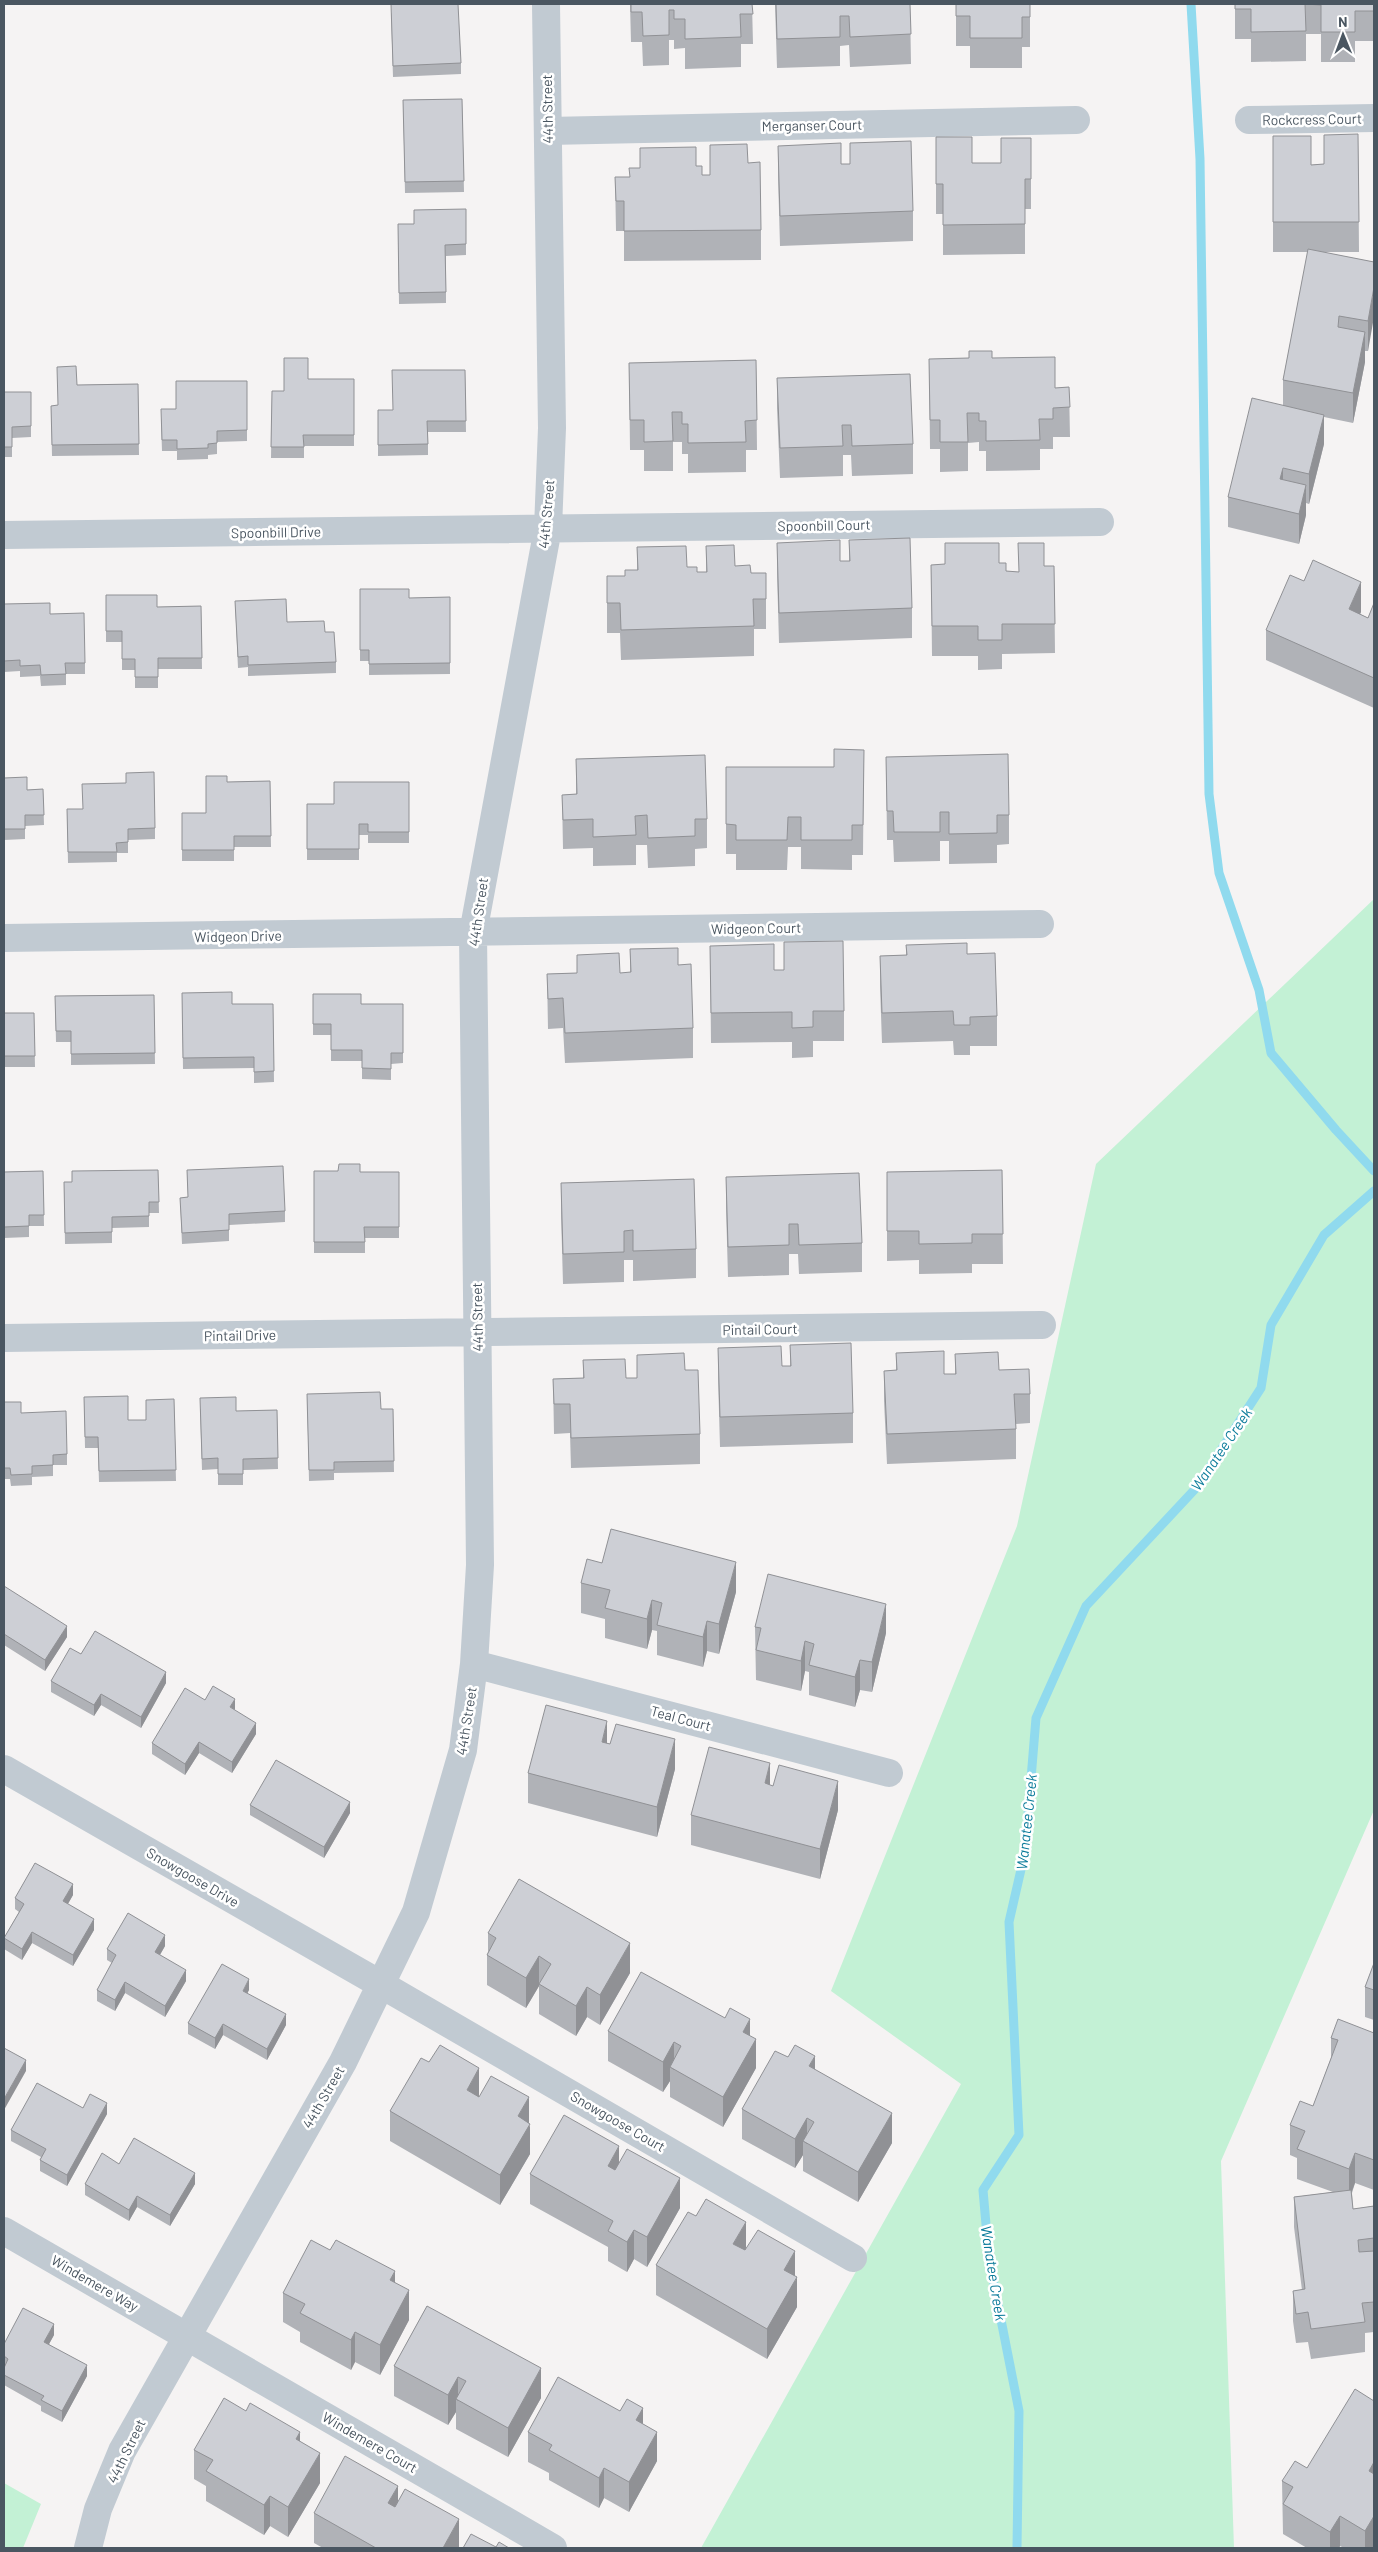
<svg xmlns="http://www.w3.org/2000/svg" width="1378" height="2552" font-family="Barlow,sans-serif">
	<rect width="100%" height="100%" fill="#f5f3f3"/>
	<path fill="#c3f1d5" d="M1374,899V1810L1221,2161L1234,2548H701L961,2084L831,1991L1017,1526L1096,1164Z
		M4,2483L41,2504L23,2548H4Z"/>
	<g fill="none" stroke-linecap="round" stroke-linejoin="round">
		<path stroke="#90daee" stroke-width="9" d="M1191,4L1200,159L1209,794L1219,873L1259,990L1271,1053L1336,1130L1374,1171
			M1017,2548L1019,2411L989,2259L983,2190L1019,2135L1009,1922L1025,1852L1036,1718L1086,1606L1197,1487L1261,1388L1271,1325L1324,1235L1374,1191"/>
		<path stroke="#c1cad2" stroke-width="28" d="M1249,120L1374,118
			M548,131L1076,120
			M4,535L1100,522
			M4,938L1040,924
			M4,1338L1042,1325
			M474,1664L889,1773
			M4,1769L382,1985L853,2258
			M4,2231L553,2548
			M88,2548L98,2509L122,2451L343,2062L416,1912L463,1750L474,1664L480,1565L473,933L548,528L552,428L546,4"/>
	</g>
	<path fill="#b0b2b7" d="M630,4H752L753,44H741V67L685,69V48L674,49V40H669V65L643,66L642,42H631Z
		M775,4H910L911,64L850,67L849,45L840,46V66L777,68Z
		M956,4H1030V47H1022V68H970V46H956Z
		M1235,4H1374V41H1355V62H1321V34H1306V61L1251,62V39H1235Z
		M391,13L461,63V74L393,77Z
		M462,99L464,192L405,193L403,100Z
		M1358,134L1359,252H1322L1374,262L1368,351H1365V362L1353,423L1324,417V444L1309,504L1306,503V515L1299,544L1228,527V497L1283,405V380L1308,252H1273V136L1311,165L1324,164Z
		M936,137L972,163H1001L1031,138V209H1025V254L943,255V214H936Z
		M850,143L913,211V241L780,246L778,176V146L841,164H850Z
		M748,163L761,230V260L624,261V231H616L615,177H629L696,166L702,175H710Z
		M466,209V255L446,256V303L399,304L398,224H414Z
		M992,358L1055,388L1069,387L1070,437H1053V449H1040V470L986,471V451H979V442L968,443V471L940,472V449H930L929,359Z
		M756,360L757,450H746V472L688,473V454H682V442H673V471H644V450H630L629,363Z
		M465,370L466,432H428V455L378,456V410H393Z
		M777,378L913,444V474L852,476L851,455H843V476L780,478L777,408Z
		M308,379H354V446H304V458H271L272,391H284Z
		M247,381V441L217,442V454L208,455V459L177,460V451H162L161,420L176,409Z
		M138,384L139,455L52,456L51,406L58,405L77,385Z
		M4,392H31V437L12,438V457H4Z
		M849,540L912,608V638L779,643L777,573V543L840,561H849Z
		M706,546L735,566L751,573L766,599V629H754V656L621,660L620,633H607V576H625L637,570V547L687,567L697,572H706Z
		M999,563L1006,571L1018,572L1044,566H1054L1055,653L1002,654V669L978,670V656H932L931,565Z
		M360,589L409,598L450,597V674L369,675V661H360Z
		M106,595L157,607L201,606L202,669H158V688H135V670H122V642H106Z
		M235,601L287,622L325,632L336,662V673L248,676V667L238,668Z
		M1374,603V708L1266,660V630L1361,612L1360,614L1368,618Z
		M4,604L50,614L85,663V674H66V685L41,686L40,676L20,677V671L4,672Z
		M864,750L863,855H852V870L801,869V847H788L787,870H736V854H726V767H834Z
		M886,757L1009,815V844L997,845V863L949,864V841H940V861L894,862L893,840H887Z
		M576,759L707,819V848L695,849V866L648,868L647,845H636V865L593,866V848L563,849L562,795L576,794Z
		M4,778L27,790L43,789L44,825L25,826V839L4,840Z
		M270,781L271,847H234V861H182V813H206L227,782Z
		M409,782V843H368V835H359V860H307V804H334Z
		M67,809L155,828V839L128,840V853H117V862L68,863Z
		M784,942L844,1011V1041H813V1057L792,1058V1042L711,1043L710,946L774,970H784Z
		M906,945L967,954L997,1016V1046H970V1055H954L953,1041L882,1043L880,986V956L906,955Z
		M630,949L678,965L693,1028V1058L565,1063L563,1028L548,1029L547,974L577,973V955L620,973H630Z
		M182,993L232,1004H273L274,1082L254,1083V1068L183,1069Z
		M313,994L361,1004H403V1063L391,1064V1080L362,1079V1061H331V1035H313Z
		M154,995L155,1064L71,1065V1042H56L55,996Z
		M4,1013H34L35,1067H4Z
		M158,1170L159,1213H149V1227L112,1228V1243L65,1244L64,1182H72Z
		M187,1170L285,1211V1222L229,1225V1241L182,1244L180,1198L188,1197Z
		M1002,1170L1003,1264H972V1273L919,1274V1260L887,1261V1172Z
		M43,1171L44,1226H29V1237L4,1238V1172Z
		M314,1171L360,1172H399V1238H365V1253H314Z
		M726,1177L862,1243V1272L799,1274L798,1254H789V1275L728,1277L726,1207Z
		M561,1183L696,1249V1278L633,1281V1260H624V1282L563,1284L561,1213Z
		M790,1345L853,1413V1443L720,1447L718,1377V1348L782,1366H790Z
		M896,1353L944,1374H955V1354L999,1370L1030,1394V1423L1016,1424V1459L887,1464L884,1401V1371L896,1370Z
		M637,1355L685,1370L700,1434V1464L571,1468L570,1433L554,1434L553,1379L583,1378V1360L626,1378H637Z
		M307,1394L381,1409H393L394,1472L334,1473V1480L309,1481Z
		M84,1397L128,1420H146L174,1399L176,1481L99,1482L98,1448H85Z
		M4,1402L67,1454V1465H53V1476L32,1477V1485L11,1486L10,1479H4Z
		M200,1409L236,1411L277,1410L278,1469L243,1470V1485H218V1469L202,1470Z
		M602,1563L736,1592L719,1654L707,1651L703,1667L657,1655V1631L652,1630L647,1649L605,1638V1619L581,1613V1583Z
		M4,1586L67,1637L45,1671L4,1645Z
		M755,1627L886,1633L872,1692L860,1690L855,1707L809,1695V1672L805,1671L801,1691L756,1680Z
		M81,1654L166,1683L141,1728L101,1705L94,1716L51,1692V1681Z
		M205,1700L235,1710L256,1734L232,1773L199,1753L185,1775L152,1754V1743Z
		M607,1743L675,1769L657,1837L528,1803V1773Z
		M770,1785L838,1810L820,1879L691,1845V1815Z
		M250,1805L350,1813L324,1858L250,1815Z
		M73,1895L68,1904L94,1930L73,1966L32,1943L22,1960L4,1949V1938L19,1912L15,1909V1898Z
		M488,1933L630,1973L600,2025L587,2017L576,2036L539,2014V1986L526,2008L487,1985V1955L488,1952Z
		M165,1946L160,1955L186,1981L165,2017L125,1993L115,2011L97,2001V1990L112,1963L107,1960V1949Z
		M1374,1963V2020L1365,2017V1987Z
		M249,1990L247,1993L286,2025L267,2060L223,2035L215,2049L188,2034V2023Z
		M725,2018L750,2036L756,2068L723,2127L670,2097V2081L663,2092L608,2061V2031Z
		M1374,2033V2190L1355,2183L1352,2193L1353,2209L1374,2206V2332L1365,2333V2352L1311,2359L1308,2342L1296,2343L1293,2321V2291L1302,2290L1294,2227V2197L1333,2192L1297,2179V2158L1290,2155V2125L1313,2106L1331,2058V2038Z
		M788,2057L815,2070L892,2143L858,2202L803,2171V2155L795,2168L742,2139V2109Z
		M479,2096L530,2154L500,2205L390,2141V2111Z
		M83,2108L107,2114L67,2186L40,2171V2160L41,2157L11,2141V2130Z
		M619,2162L680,2208L647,2267L634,2259L627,2272L608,2261V2247L530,2204V2174Z
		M119,2164L195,2184L170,2226L137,2207L129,2221L85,2195V2184Z
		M330,2250L395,2282L409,2320L380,2375L355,2362L351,2370L300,2342V2332L283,2322V2293Z
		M746,2250L795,2276L797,2307L767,2359L656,2295V2265Z
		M427,2306L541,2398L508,2457L456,2429V2412L448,2425L394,2396V2366Z
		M54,2335L49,2344L87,2376L62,2422L41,2411V2406L4,2385V2344Z
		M1374,2401V2546L1373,2548H1344L1340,2546L1339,2548H1307L1283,2534L1282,2481L1307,2468Z
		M643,2424L657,2461L629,2512L604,2498L599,2508L549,2480V2473L528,2462V2432Z
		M300,2442L320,2483L288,2537L270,2526L264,2535L206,2501V2486L194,2479V2450Z
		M398,2502L459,2548H323L314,2543V2513Z"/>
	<path fill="#909195" d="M1374,287V317L1368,351V321Z
		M1365,332V362L1353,423V393Z
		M1324,415V444L1309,504V474Z
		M1283,468V498L1280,479Z
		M1306,485V515L1299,544V514Z
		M1361,582V612L1349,639V609Z
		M736,1562V1592L719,1654V1624Z
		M652,1600V1630L647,1649V1619Z
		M886,1604V1633L872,1692V1662Z
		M707,1621V1651L703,1667V1637Z
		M67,1626V1637L45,1671V1660Z
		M805,1641V1671L801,1691V1661Z
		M860,1660V1690L855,1707V1677Z
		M166,1672V1683L141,1728V1717Z
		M101,1694V1705L94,1716V1705Z
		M235,1699V1710L230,1707Z
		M607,1721V1751L602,1742Z
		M256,1723V1734L232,1773V1762Z
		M675,1739V1769L657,1837V1807Z
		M199,1742V1753L185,1775V1764Z
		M770,1763V1793L765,1783Z
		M838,1781V1810L820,1879V1849Z
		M350,1802V1813L324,1858V1847Z
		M5,1866V1876L4,1879V1868Z
		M73,1884V1895L63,1912V1901Z
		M94,1919V1930L73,1966V1955Z
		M32,1932V1943L22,1960V1949Z
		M165,1935V1946L155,1963V1952Z
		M630,1943V1973L600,2025V1995Z
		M539,1956V1986L526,2008V1978Z
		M186,1970V1981L165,2017V2006Z
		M249,1979V1990L243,2002V1991Z
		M125,1982V1993L115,2011V2000Z
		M587,1987V2017L576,2036V2006Z
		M286,2014V2025L267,2060V2049Z
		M750,2019V2049L756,2039V2068L723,2127V2097L743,2032Z
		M223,2024V2035L215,2049V2038Z
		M674,2042V2070L670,2067V2081L663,2092V2062Z
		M815,2056V2086L809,2066Z
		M26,2060V2071L4,2110V2099Z
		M479,2068V2098L467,2090Z
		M529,2097V2127L530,2124V2154L500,2205V2175L518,2116Z
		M107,2103V2114L67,2186V2175Z
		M892,2113V2143L858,2202V2172Z
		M807,2118V2144L803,2141V2155L795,2168V2139Z
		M619,2146V2176L608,2166Z
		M1355,2153V2183L1349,2199V2169Z
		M195,2173V2184L170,2226V2215Z
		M680,2178V2208L647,2267V2237Z
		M137,2196V2207L129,2221V2210Z
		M746,2222V2252L733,2244Z
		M634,2230V2259L627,2272V2242Z
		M795,2251V2281L797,2277V2307L767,2359V2329L784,2270Z
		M395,2271V2301L390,2280Z
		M409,2290V2320L380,2375V2345Z
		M54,2324V2335L44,2353V2342Z
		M355,2332V2362L351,2370V2340Z
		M87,2365V2376L62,2422V2411Z
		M541,2368V2398L508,2457V2428Z
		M458,2377V2401L456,2399V2412L448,2425V2395Z
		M643,2408V2438L636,2420Z
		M300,2432V2461L296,2439Z
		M657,2432V2461L629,2512V2482Z
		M320,2453V2483L288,2537V2507Z
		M1374,2462V2492L1369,2471Z
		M604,2468V2498L599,2508V2478Z
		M398,2486V2515L388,2503Z
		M270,2496V2526L264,2535V2505Z
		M1340,2516V2546L1339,2548H1330V2532Z
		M1374,2516V2546L1373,2548H1365V2531Z
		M459,2519V2548H443Z"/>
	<path fill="#cdcfd5" stroke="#909195" d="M391,4H458L461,63L393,66Z
		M631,4H752L753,14H740L741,37L685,39V19H674V10H669V35L643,36L642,12H631Z
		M776,4H910L911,34L850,37L849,16H840V37L777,39Z
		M956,4H1030V17H1022V38H970V16H956Z
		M1235,4H1374V11H1355V32H1321V5L1305,4L1306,31L1251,32V9H1235Z
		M462,99L464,181L405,182L403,100Z
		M1358,134L1359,222H1273V136H1311V165L1324,164V135Z
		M936,137H972V163H1001V138H1031V179H1025V224L943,225V184H936Z
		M911,141L913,211L780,216L778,146L841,143V164H850V143Z
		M747,144L748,163L760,162L761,230L624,231V201H616L615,177H630L629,168H640V148L696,147V166H702V175H710V145Z
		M466,209V244L445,245L446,292L399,293L398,224H414V210Z
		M1308,249L1374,262V287L1368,321L1339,316L1338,327L1365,332L1353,393L1283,380Z
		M969,351H992V358L1055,357V388L1069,387L1070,407L1053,408V419H1039L1040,440L986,441V421H979V413H967L968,442H940V420H930L929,359L969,358Z
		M284,358H308V379H354V435H303L304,447H271L272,391H284Z
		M756,360L757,420L745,421L746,442L688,443V424H682V412H672L673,441L644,442V420H630L629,363Z
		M76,366L77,385L138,384L139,444L52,445L51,406L58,405L57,367Z
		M392,370H465L466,421H427L428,444L378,445V410H393Z
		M910,374L913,444L852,446L851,425H842L843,446L780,448L777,378Z
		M176,381H247V430L217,431V443L208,444V448L177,449V440H162L161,409H176Z
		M4,392H31V426L12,427V447H4Z
		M1252,398L1324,415L1309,474L1283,468L1280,479L1306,485L1299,514L1228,497Z
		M910,538L912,608L779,613L777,543L840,540V561H850L849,540Z
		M945,543H999V563H1006V571L1019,572L1018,543H1044V566H1054L1055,624H1002V640H978V626H932L931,565L945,564Z
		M734,545L735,566L750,565L751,573H766V599H753L754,626L621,630L620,603H607V576H625V570H638L637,547L686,546L687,567H697V572H707L706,546Z
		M1313,560L1361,582L1349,609L1368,618L1374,603V678L1266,630L1290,575L1304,581Z
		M360,589H409V598L450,597V663L369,664V650H360Z
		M106,595H157V607L201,606L202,658H158V677H135V659H122V631H106Z
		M286,599L287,622L324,621L325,632H334L336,662L248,665V656L238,657L235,601Z
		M50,603V614L84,613L85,663H65L66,674L41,675L40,665L20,666V660L4,661V604Z
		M834,749L864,750L863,825H852V840H801V817H788L787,840H736V825L726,824V767H834Z
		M1008,754L1009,815H997V833L949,834V812H940V832H894L893,811H887L886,757Z
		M705,755L707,819H695V836L648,838L647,815L635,816L636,835L593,837V819L563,820L562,795L577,794L576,759Z
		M154,772L155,828L128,829V842L116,843L117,852H68L67,809H83L82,784L126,783V773Z
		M206,776H227V782L270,781L271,836H234V850H182V813H206Z
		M27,777V790L43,789L44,815H25V829H4V778Z
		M334,782H409V832H368V824H359V849H307V804H334Z
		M843,941L844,1011H813V1027L792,1028V1012L711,1013L710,946L774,944V970H784V942Z
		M967,943V954L995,953L997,1016L970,1017V1025H954L953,1011L882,1013L880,956L907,955L906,945Z
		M678,948V965L691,964L693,1028L565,1033L563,998L548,999L547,974L577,973V955L619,953L620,973L631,972L630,949Z
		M232,992V1004H273L274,1071L254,1072V1057L183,1058L182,993Z
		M313,994H361V1004H403V1053H391V1069L362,1068V1050H331V1024H313Z
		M154,995L155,1053L71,1054V1031H56L55,996Z
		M4,1013H34L35,1056H4Z
		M339,1164H360V1172H399V1227H364L365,1242H314V1171H338Z
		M283,1166L285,1211L229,1214V1230L182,1233L180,1198L188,1197L187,1170Z
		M158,1170L159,1202H149V1216L112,1217V1232L65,1233L64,1182H72V1171Z
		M1002,1170L1003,1234H972V1243L919,1244V1231H887V1172Z
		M43,1171L44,1215H29V1226L4,1227V1172Z
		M859,1173L862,1243L799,1245L798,1224H789V1245L728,1247L726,1177Z
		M694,1179L696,1249L633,1251V1230L624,1231V1252L563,1254L561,1183Z
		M851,1343L853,1413L720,1417L718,1348L781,1346L782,1366H791L790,1345Z
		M944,1351V1374H956L955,1354L998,1352L999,1370L1029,1369L1030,1394H1014L1016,1429L887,1434L884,1371L897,1370L896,1353Z
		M684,1353L685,1370H698L700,1434L571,1438L570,1404H554L553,1379L584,1378L583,1360L625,1359L626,1378H637V1355Z
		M380,1392L381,1409H393L394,1461L334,1462V1470H309L307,1394Z
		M128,1396V1420H146V1400L174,1399L176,1470L99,1471L98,1437H85L84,1397Z
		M236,1397V1411L277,1410L278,1458L243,1459V1474H218V1458L202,1459L200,1398Z
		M4,1402H21V1413L66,1411L67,1454L53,1455V1465L32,1466V1474L11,1475L10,1468H4Z
		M611,1529L736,1562L719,1624L707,1621L703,1637L657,1625L662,1603L652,1600L647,1619L605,1608L610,1590L581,1583L587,1559L602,1563Z
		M768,1574L886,1604L872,1662L860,1660L855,1677L809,1665L814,1644L805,1641L801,1661L756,1650L761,1628L755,1627Z
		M4,1586L67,1626L45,1660L4,1634V1635Z
		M95,1631L166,1672L141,1717L101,1694L94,1705L51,1681L70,1648L81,1654Z
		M213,1686L235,1699L230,1707L256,1723L232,1762L199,1742L185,1764L152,1743L185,1688L205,1700Z
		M546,1705L607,1721L602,1742L610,1744L616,1724L675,1739L657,1807L528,1773Z
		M709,1747L770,1763L765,1783L773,1786L779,1765L838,1781L820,1849L691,1815Z
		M276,1760L350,1802L324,1847L250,1805Z
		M35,1863L73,1884L63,1901L94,1919L73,1955L32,1932L22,1949L4,1938L24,1904L15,1898Z
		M519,1879L630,1943L600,1995L587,1987L576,2006L539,1984L551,1964L539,1956L526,1978L487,1955L496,1938L488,1933Z
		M128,1913L165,1935L155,1952L186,1970L165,2006L125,1982L115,2000L97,1990L116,1955L107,1949Z
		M1374,1963V1990L1365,1987Z
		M222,1964L249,1979L243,1991L286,2014L267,2049L223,2024L215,2038L188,2023Z
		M641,1972L725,2018L730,2008L750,2019L743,2032L756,2039L723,2097L670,2067L681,2046L674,2042L663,2062L608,2031Z
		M1338,2019L1374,2033V2160L1355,2153L1349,2169L1297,2149L1305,2131L1290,2125L1300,2101L1313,2106L1338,2040L1331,2038Z
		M440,2045L479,2068L467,2090L479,2097L491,2076L529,2097L518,2116L530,2124L500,2175L390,2111L421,2058L429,2062Z
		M795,2045L815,2056L809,2066L892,2113L858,2172L803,2141L814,2122L807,2118L795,2139L742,2109L775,2051L788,2057Z
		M4,2048L26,2060L4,2099Z
		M37,2083L83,2108L90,2094L107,2103L67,2175L40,2160L46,2149L11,2130Z
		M564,2115L619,2146L608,2166L615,2170L627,2149L680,2178L647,2237L634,2230L627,2242L608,2231L613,2221L530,2174Z
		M134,2138L195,2173L170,2215L137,2196L129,2210L85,2184L102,2153L119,2164Z
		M1351,2190L1353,2209L1374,2206V2238L1358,2240L1359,2252L1374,2251V2302L1362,2303L1365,2322L1311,2329L1308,2312L1296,2314L1293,2291L1305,2289L1294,2197Z
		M706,2199L746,2222L733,2244L745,2250L758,2230L795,2251L784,2270L797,2277L767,2329L656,2265L688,2212L696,2216Z
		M311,2240L330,2250L336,2240L395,2271L390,2280L409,2290L380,2345L355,2332L351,2340L300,2313L305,2304L283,2293Z
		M427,2306L541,2368L508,2428L456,2399L466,2381L458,2377L448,2395L394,2366Z
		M23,2308L54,2324L44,2342L87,2365L62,2411L41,2400L44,2396L4,2375V2368L8,2359L4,2356V2344Z
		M558,2377L620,2411L627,2399L643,2408L636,2420L657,2432L629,2482L604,2468L599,2478L549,2450L552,2445L528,2432Z
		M1355,2389L1374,2401V2462L1369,2471L1374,2474V2516L1365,2531L1340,2516L1330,2532L1283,2504L1293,2487L1282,2481L1295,2461L1307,2468Z
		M224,2398L246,2411L250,2403L300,2432L296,2439L320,2453L288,2507L270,2496L264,2505L206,2471L213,2460L194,2450Z
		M345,2456L398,2486L388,2503L395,2507L405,2489L459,2519L443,2548H376L314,2513Z
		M471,2534L496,2547L499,2542L509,2548H463Z"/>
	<g text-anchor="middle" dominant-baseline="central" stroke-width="5" stroke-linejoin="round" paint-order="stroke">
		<g font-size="14" fill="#4a5661" stroke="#fff">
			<text transform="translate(547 109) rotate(-91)">44th Street</text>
			<text transform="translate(1312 119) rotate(-1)">Rockcress Court</text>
			<text transform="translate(812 125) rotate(-1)">Merganser Court</text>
			<text transform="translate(546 514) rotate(-85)">44th Street</text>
			<text transform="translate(824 525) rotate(-1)">Spoonbill Court</text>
			<text transform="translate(276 532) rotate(-1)">Spoonbill Drive</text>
			<text transform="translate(478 912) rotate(-82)">44th Street</text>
			<text transform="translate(756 928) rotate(-1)">Widgeon Court</text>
			<text transform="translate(238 936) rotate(-1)">Widgeon Drive</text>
			<text transform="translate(477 1317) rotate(-91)">44th Street</text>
			<text transform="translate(760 1329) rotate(-1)">Pintail Court</text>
			<text transform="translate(240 1335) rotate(-1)">Pintail Drive</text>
			<text transform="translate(681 1718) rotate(15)">Teal Court</text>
			<text transform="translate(466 1721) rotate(-81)">44th Street</text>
			<text transform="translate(193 1877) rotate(30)">Snowgoose Drive</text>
			<text transform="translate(323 2097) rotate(-60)">44th Street</text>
			<text transform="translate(618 2121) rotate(30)">Snowgoose Court</text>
			<text transform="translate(95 2283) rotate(30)">Windemere Way</text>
			<text transform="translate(370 2442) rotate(30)">Windemere Court</text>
			<text transform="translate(126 2451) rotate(-64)">44th Street</text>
		</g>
		<g font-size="15" font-style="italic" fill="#0c7c9b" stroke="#fff">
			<text transform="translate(1221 1449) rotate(-56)">Wanatee Creek</text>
			<text transform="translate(1026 1822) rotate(-84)">Wanatee Creek</text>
			<text transform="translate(994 2273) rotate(81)">Wanatee Creek</text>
		</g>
	</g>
	<rect width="1378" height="2552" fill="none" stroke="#4a5661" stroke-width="10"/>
	<g transform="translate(1343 35) rotate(359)" stroke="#ffffff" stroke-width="4" paint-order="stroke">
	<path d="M0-4L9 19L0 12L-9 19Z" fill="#4a5661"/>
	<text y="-8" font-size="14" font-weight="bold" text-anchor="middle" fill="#4a5661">N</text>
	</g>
</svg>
